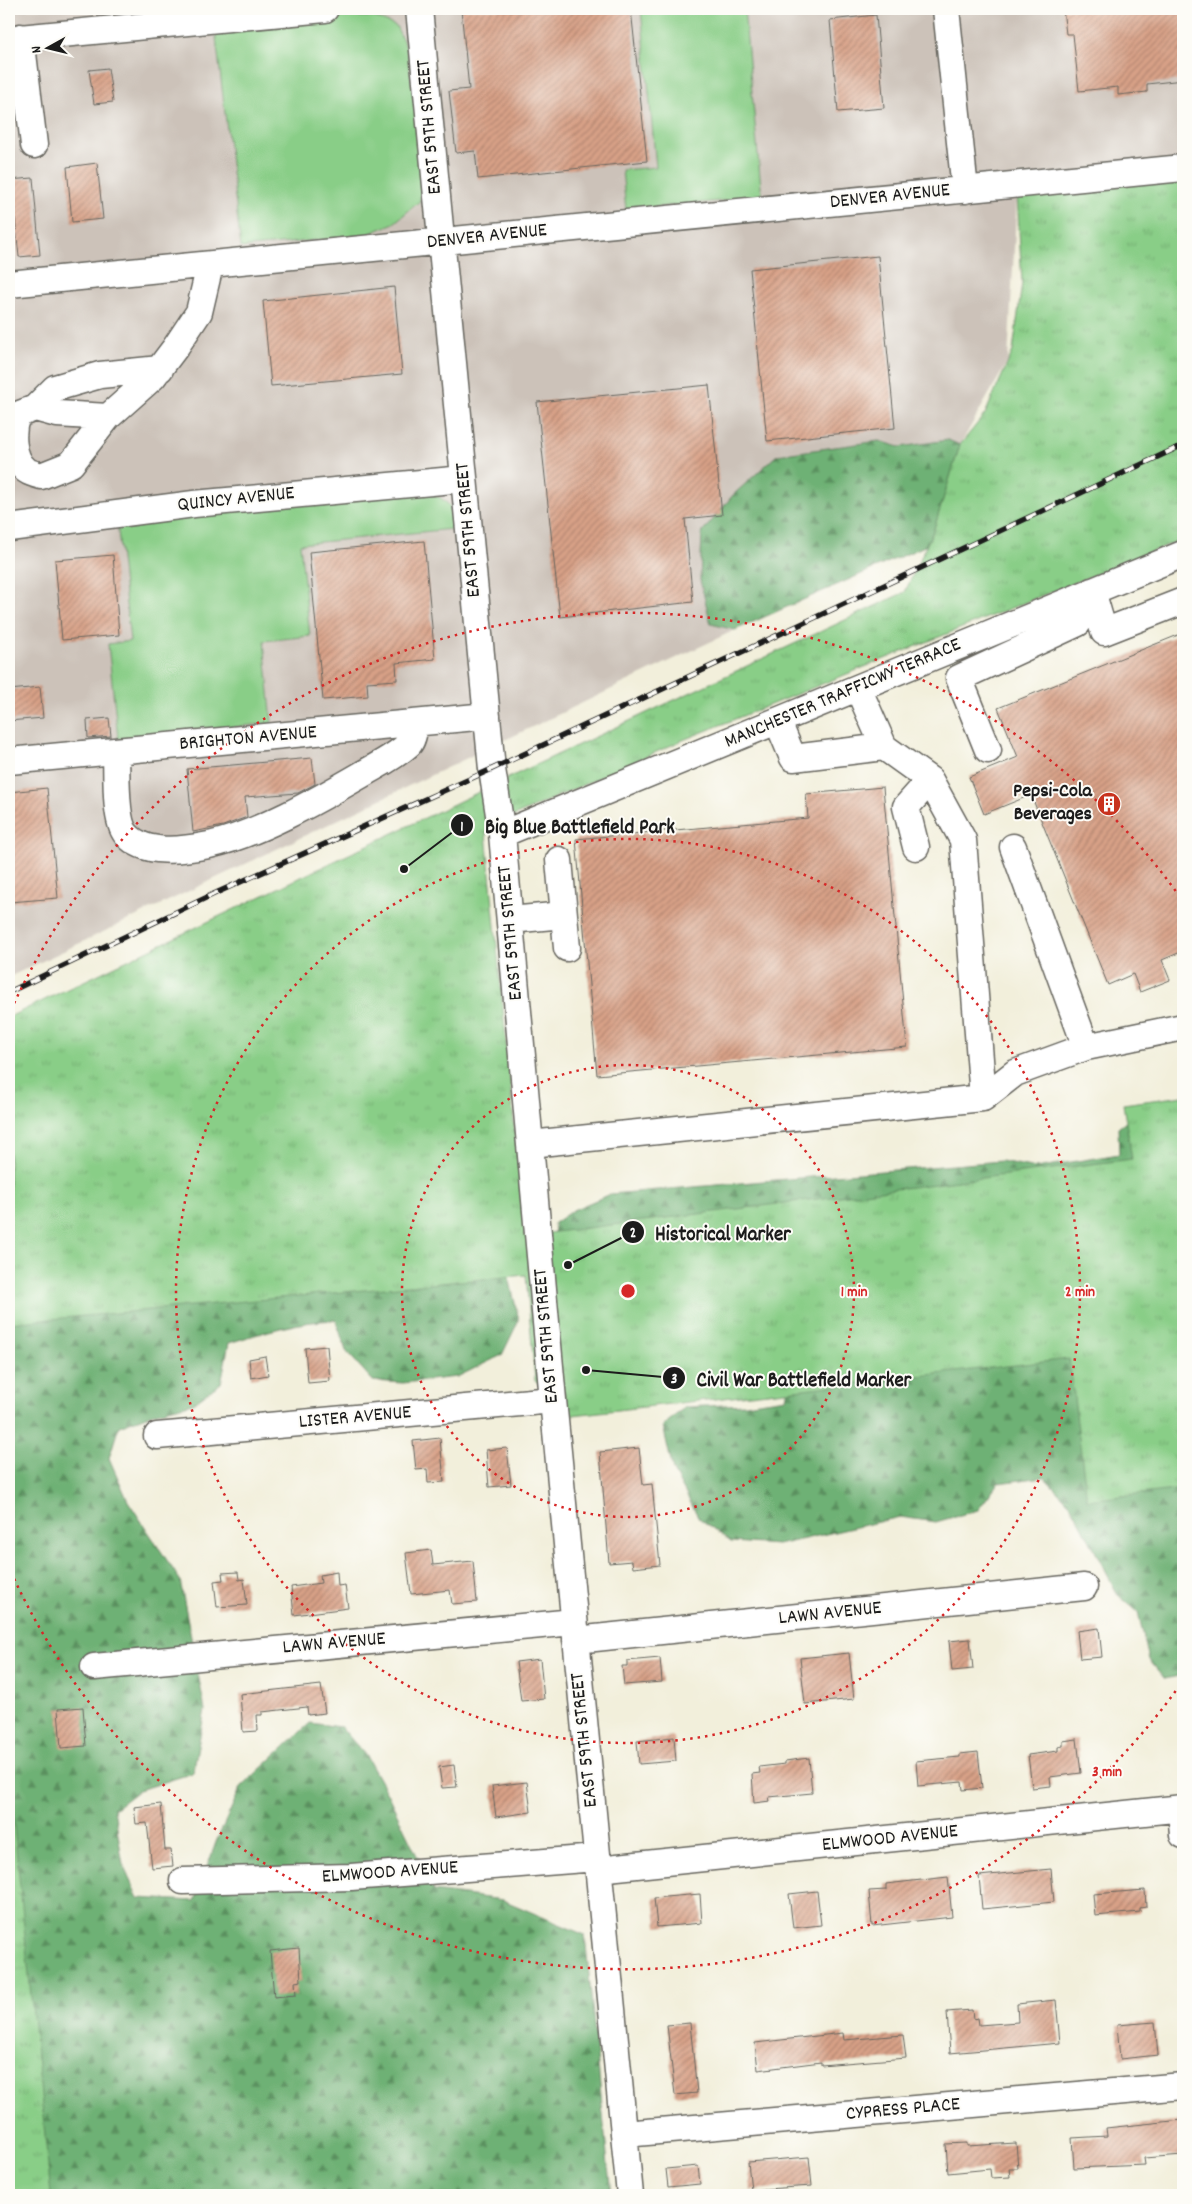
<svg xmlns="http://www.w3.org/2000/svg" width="1192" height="2204" font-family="Dekko,sans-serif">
	<defs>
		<pattern id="forest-firs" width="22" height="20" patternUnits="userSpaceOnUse" patternTransform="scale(1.25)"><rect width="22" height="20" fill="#6eb174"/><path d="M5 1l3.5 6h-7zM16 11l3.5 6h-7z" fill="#5a8f5e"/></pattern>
		<pattern id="park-tufts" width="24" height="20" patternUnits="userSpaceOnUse" patternTransform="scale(1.25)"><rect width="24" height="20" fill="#89ce87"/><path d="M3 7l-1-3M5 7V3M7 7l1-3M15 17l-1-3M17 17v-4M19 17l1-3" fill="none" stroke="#76b074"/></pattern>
		<pattern id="building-hatch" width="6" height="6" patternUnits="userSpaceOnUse" patternTransform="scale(1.25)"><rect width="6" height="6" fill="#d8a187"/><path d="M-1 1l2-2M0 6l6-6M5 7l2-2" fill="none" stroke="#ae826e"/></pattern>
	</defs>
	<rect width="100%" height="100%" fill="#fdfcf7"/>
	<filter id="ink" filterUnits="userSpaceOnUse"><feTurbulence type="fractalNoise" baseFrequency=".02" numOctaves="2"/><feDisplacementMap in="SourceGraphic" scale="10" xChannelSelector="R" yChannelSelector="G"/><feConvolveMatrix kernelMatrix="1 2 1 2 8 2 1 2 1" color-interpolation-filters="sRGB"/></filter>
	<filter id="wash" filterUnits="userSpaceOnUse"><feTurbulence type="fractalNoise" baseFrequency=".0096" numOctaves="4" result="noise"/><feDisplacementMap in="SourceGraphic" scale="20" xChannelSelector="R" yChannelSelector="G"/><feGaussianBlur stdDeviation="1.12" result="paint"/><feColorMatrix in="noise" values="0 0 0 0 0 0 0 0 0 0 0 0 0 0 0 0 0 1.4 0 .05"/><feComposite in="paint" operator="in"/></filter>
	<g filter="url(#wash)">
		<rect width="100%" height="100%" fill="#f2efdb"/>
		<path fill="#ccc2b9" d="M9,9H1183V171L1017,194L1008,361L960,445L900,447L879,441L711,624L735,630L9,977Z"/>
		<path fill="#89ce87" stroke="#527552" d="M641,9H744L762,197L626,210L622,170L656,167Z
			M341,16L374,17L396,26L407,49L422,160L420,201L394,223L366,235L241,248L215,29Z
			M422,491L441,498L450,506L452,529L300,544L310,636L264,641L272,723L118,739L108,644L130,641L117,522Z"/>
		<path fill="url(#forest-firs)" stroke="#456648" d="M948,440L960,445L934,529L927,545L735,630L711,624L700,580L702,533L733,495L777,455L879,441L900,447Z
			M9,1024L508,1273L519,1320L502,1355L457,1377L403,1383L373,1381L346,1351L336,1320C299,1321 264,1332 229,1343L221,1383L193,1403L157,1412L119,1426L109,1458L128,1501L180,1580L205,1710L193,1773L139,1790L114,1809L123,1865L138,1898L195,1901L216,1842L241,1787L310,1723L341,1727L366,1756L387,1793L434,1891L503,1900L585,1935L611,2195H9Z
			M1183,1104V1675L1165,1679L1149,1660L1138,1612L1118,1595L1071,1505L1044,1477L998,1483L978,1510L936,1522L900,1517L778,1545L731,1542L699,1518L673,1471L663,1426L685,1407L745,1404L786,1398L795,1347L562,1316L554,1223L573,1210L610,1194L1001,1161L1036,1168L1119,1154L1118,1128L1143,1109Z"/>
		<path fill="url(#park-tufts)" stroke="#527552" d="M1183,178V539L683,740L514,816L486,833L525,1236L1132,1159L1123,1104L1183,1096V1489L1087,1500L1069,1359L573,1415L535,1381L526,1275L9,1323V1017L529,768L905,592L934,529L960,445L985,414L1013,351L1022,283L1017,194Z
			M9,1777L51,2195H9Z"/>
		<g id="blocks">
			<path fill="url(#building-hatch)" d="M461,9H631L647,161L478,179L475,151L456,153L449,91L469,89Z
				M1063,9H1183V80L1147,84V92L1118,95V87L1079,91L1073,34H1066Z
				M876,15L884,108L838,112L830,20Z
				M108,68L113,102L94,104L89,70Z
				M97,163L103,219L72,222L67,167Z
				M33,178L40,255L19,257L15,218L9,219V180Z
				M878,256L895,428L767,441L750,269Z
				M394,287L402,374L271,386L263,301Z
				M709,385L722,515L685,519L693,602L560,617L537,402Z
				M424,541L435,659L396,663L397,680L367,682L368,696L323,700L309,552Z
				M113,555L119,635L62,640L55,560Z
				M1183,633V951L1162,960L1170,980L1140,992L1133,974L1108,985L1031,795L984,814L969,777L1018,757L998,708Z
				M40,687L43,718L9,721V690Z
				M109,718L111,736L88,738L87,720Z
				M312,758L315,784L298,793L245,797L247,817L223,826L193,832L187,769Z
				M883,787L907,1047L597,1075L576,839L808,818L806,794Z
				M47,788L58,898L10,902L9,792Z
				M327,1346L330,1381L308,1383L305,1348Z
				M265,1356L268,1375L251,1378L249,1359Z
				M440,1438L444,1482L428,1483L427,1469L416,1470L413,1441Z
				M507,1448L511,1485L489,1487L486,1450Z
				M639,1448L643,1485L652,1484L660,1565L633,1568L632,1561L609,1563L600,1452Z
				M431,1550L433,1565L473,1561L477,1602L452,1604L450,1590L411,1594L406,1553Z
				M238,1572L239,1580L244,1579L247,1605L217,1607L214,1581L223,1580L222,1573Z
				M337,1572L338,1586L345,1585L348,1608L294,1615L291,1587L321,1583L320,1575Z
				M1099,1628L1102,1657L1080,1659L1077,1631Z
				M970,1639L973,1669L952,1671L949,1641Z
				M849,1653L854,1699L805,1704L800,1658Z
				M660,1658L662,1682L624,1685L622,1666H627V1661Z
				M540,1659L544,1699L521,1701L516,1662Z
				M321,1685L325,1713L308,1715L307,1707L262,1712V1715H257L258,1731L243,1732L240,1694Z
				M83,1707L86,1746L61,1748L58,1709Z
				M674,1737L676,1761L639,1764L637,1741Z
				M1077,1739L1081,1773L1050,1777L1051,1786L1032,1788L1028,1755L1058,1751V1747L1063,1746V1741Z
				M978,1752L982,1788L963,1790L962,1782L918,1786L916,1761L960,1757V1754Z
				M809,1758L812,1793L769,1797L770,1801L754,1803L752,1774L760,1773L759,1767L785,1764V1761Z
				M454,1765L457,1787L442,1788L439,1767Z
				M527,1782L531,1812L496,1817L492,1786Z
				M161,1804L165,1850H171L173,1866L152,1868L147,1823L136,1824L134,1807Z
				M1051,1869L1054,1902L982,1909L979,1876Z
				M948,1877L952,1917L872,1926L869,1891L886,1890V1884Z
				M1145,1890L1146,1907L1140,1908V1912L1095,1916L1093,1894Z
				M817,1891L821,1925L793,1928L789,1894Z
				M700,1894L702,1923L657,1927L654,1898Z
				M299,1948L301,1981L295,1982L296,1995L274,1997L270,1951Z
				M1056,2000L1060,2043L950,2053L947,2012L972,2010L973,2019L978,2018L979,2025L1018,2022L1017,2004Z
				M1155,2022L1158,2055L1120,2059L1117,2025Z
				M690,2023L697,2093L675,2095L667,2025Z
				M843,2033L844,2040L903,2035L906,2058L821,2065V2062L758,2070L755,2043Z
				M1182,2120L1183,2155L1144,2158L1145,2165L1074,2168L1072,2138L1107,2136L1106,2128Z
				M967,2143V2146L1016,2143L1018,2168H1009L1010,2177L991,2178L990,2169L948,2173L946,2144Z
				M809,2157L812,2186L751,2190L748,2162Z
				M698,2166L700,2184L668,2187L666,2169Z"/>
		</g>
	</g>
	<g filter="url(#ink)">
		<use href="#blocks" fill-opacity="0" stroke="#67665f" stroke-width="1"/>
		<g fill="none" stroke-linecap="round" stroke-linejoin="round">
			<g stroke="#67665f" stroke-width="29">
				<path id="minor" d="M419,9L492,769L502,834L553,1400L630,2195
					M946,9L965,190
					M21,37L34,145
					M9,39L325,9
					M9,284L1183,168
					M35,408L55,388L100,375L160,369
					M108,417L71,464L41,476C36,474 29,473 26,470C11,458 11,431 17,415L35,408L57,414L108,417L153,377L175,348L199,312L210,265
					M9,528L194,504L464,479
					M1092,591L1104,632L1183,601
					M778,722L793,758L884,747
					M988,750L959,678L1078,623L1092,591
					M116,751C117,770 114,820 126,834C145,856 183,850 209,845C256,835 318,800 361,775C376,766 395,757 409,744C413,740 414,729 416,723
					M9,761L487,716
					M502,834L1183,554
					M916,847L906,807L930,780
					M1013,847L1086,1047L1183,1027
					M559,860L564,915
					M510,920L564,915L567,948
					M983,1098L1015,1073L1086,1047
					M530,1144L983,1098L963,840L930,780L884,747L858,688
					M157,1436L553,1400
					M576,1640L1084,1587
					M94,1667L574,1622
					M1181,1809L1183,1835
					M598,1869L1183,1808
					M183,1881L351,1877L597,1858
					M624,2134L1183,2086"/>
			</g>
			<use href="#minor" stroke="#fff" stroke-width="26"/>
			<g stroke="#1c1c1c" stroke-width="5.5">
				<path id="rail" d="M9,992L216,893L492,769L1183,445"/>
			</g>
			<use href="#rail" stroke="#fdfcf7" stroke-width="4" stroke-dasharray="11" stroke-linecap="butt"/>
		</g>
	</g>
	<g fill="none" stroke="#d62828" stroke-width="2.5" stroke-dasharray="2.5 5">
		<circle cx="628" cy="1291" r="226"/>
		<circle cx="628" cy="1291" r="452"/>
		<path d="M1180 1685A678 678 0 0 1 11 1572M11 1010A678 678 0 0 1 1180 897"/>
	</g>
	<defs>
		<g id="building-disc" transform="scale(1.25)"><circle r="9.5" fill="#c8321e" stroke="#fdfcf7"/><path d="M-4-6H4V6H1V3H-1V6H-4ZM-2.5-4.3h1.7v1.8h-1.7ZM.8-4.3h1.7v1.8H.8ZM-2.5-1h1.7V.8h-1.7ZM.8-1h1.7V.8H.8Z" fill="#fff"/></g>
	</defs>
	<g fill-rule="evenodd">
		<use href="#building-disc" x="1109" y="804"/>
	</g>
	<g text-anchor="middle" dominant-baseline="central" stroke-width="4" stroke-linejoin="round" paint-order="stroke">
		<g font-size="20" fill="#1c1c1c" stroke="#fdfcf7">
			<text transform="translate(430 127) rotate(-95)">EAST 59TH STREET</text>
			<text transform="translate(890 197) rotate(-6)">DENVER AVENUE</text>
			<text transform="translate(487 237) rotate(-6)">DENVER AVENUE</text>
			<text transform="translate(236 500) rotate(-6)">QUINCY AVENUE</text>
			<text transform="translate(469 530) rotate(-95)">EAST 59TH STREET</text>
			<text transform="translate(843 694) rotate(-23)">MANCHESTER TRAFFICWY TERRACE</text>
			<text transform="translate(248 739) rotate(-5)">BRIGHTON AVENUE</text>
			<text transform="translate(511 933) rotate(-95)">EAST 59TH STREET</text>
			<text transform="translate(547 1336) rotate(-95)">EAST 59TH STREET</text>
			<text transform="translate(355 1418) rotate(-5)">LISTER AVENUE</text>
			<text transform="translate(830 1614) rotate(-6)">LAWN AVENUE</text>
			<text transform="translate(334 1644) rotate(-5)">LAWN AVENUE</text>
			<text transform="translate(585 1740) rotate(-96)">EAST 59TH STREET</text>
			<text transform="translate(890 1839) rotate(-6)">ELMWOOD AVENUE</text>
			<text transform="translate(390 1873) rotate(-4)">ELMWOOD AVENUE</text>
			<text transform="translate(903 2110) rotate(-5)">CYPRESS PLACE</text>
		</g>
		<g font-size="20" font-weight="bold" fill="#1c1c1c" stroke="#fdfcf7" text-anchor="end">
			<text x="1092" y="792">Pepsi-Cola<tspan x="1092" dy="23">Beverages</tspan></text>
		</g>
	</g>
	<circle cx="628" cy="1291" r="8" fill="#d62828" stroke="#fdfcf7" stroke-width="2.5"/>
	<g font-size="15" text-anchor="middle" font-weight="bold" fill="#d62828" stroke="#fdfcf7" stroke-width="4" stroke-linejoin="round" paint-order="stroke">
		<text x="854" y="1296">1 min</text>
		<text x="1080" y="1296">2 min</text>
		<text x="1107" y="1776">3 min</text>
	</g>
	<path fill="none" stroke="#1c1c1c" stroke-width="2" d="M404 869L462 825M568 1265L633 1232M586 1370L674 1378"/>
	<g fill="#1c1c1c" stroke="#fdfcf7" stroke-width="2">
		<circle cx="404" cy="869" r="5"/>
		<circle cx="568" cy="1265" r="5"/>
		<circle cx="586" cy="1370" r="5"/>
		<circle cx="462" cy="825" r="12"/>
		<circle cx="633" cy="1232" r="12"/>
		<circle cx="674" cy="1378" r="12"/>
	</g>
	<g font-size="15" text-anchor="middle" font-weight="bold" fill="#fff">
		<text x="462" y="831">1</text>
		<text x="633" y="1237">2</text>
		<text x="674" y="1383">3</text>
	</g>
	<g font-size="21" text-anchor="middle" font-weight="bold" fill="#1c1c1c" stroke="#fdfcf7" stroke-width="4" stroke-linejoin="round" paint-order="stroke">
		<text x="580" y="833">Big Blue Battlefield Park</text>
		<text x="723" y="1240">Historical Marker</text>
		<text x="804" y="1386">Civil War Battlefield Marker</text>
	</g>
	<rect width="1192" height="2204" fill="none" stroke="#fdfcf7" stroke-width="30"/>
	<g transform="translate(48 48) rotate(262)" stroke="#fdfcf7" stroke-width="4" paint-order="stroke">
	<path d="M0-4L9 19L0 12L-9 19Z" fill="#1c1c1c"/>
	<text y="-8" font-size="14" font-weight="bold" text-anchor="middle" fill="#1c1c1c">N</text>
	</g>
</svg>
